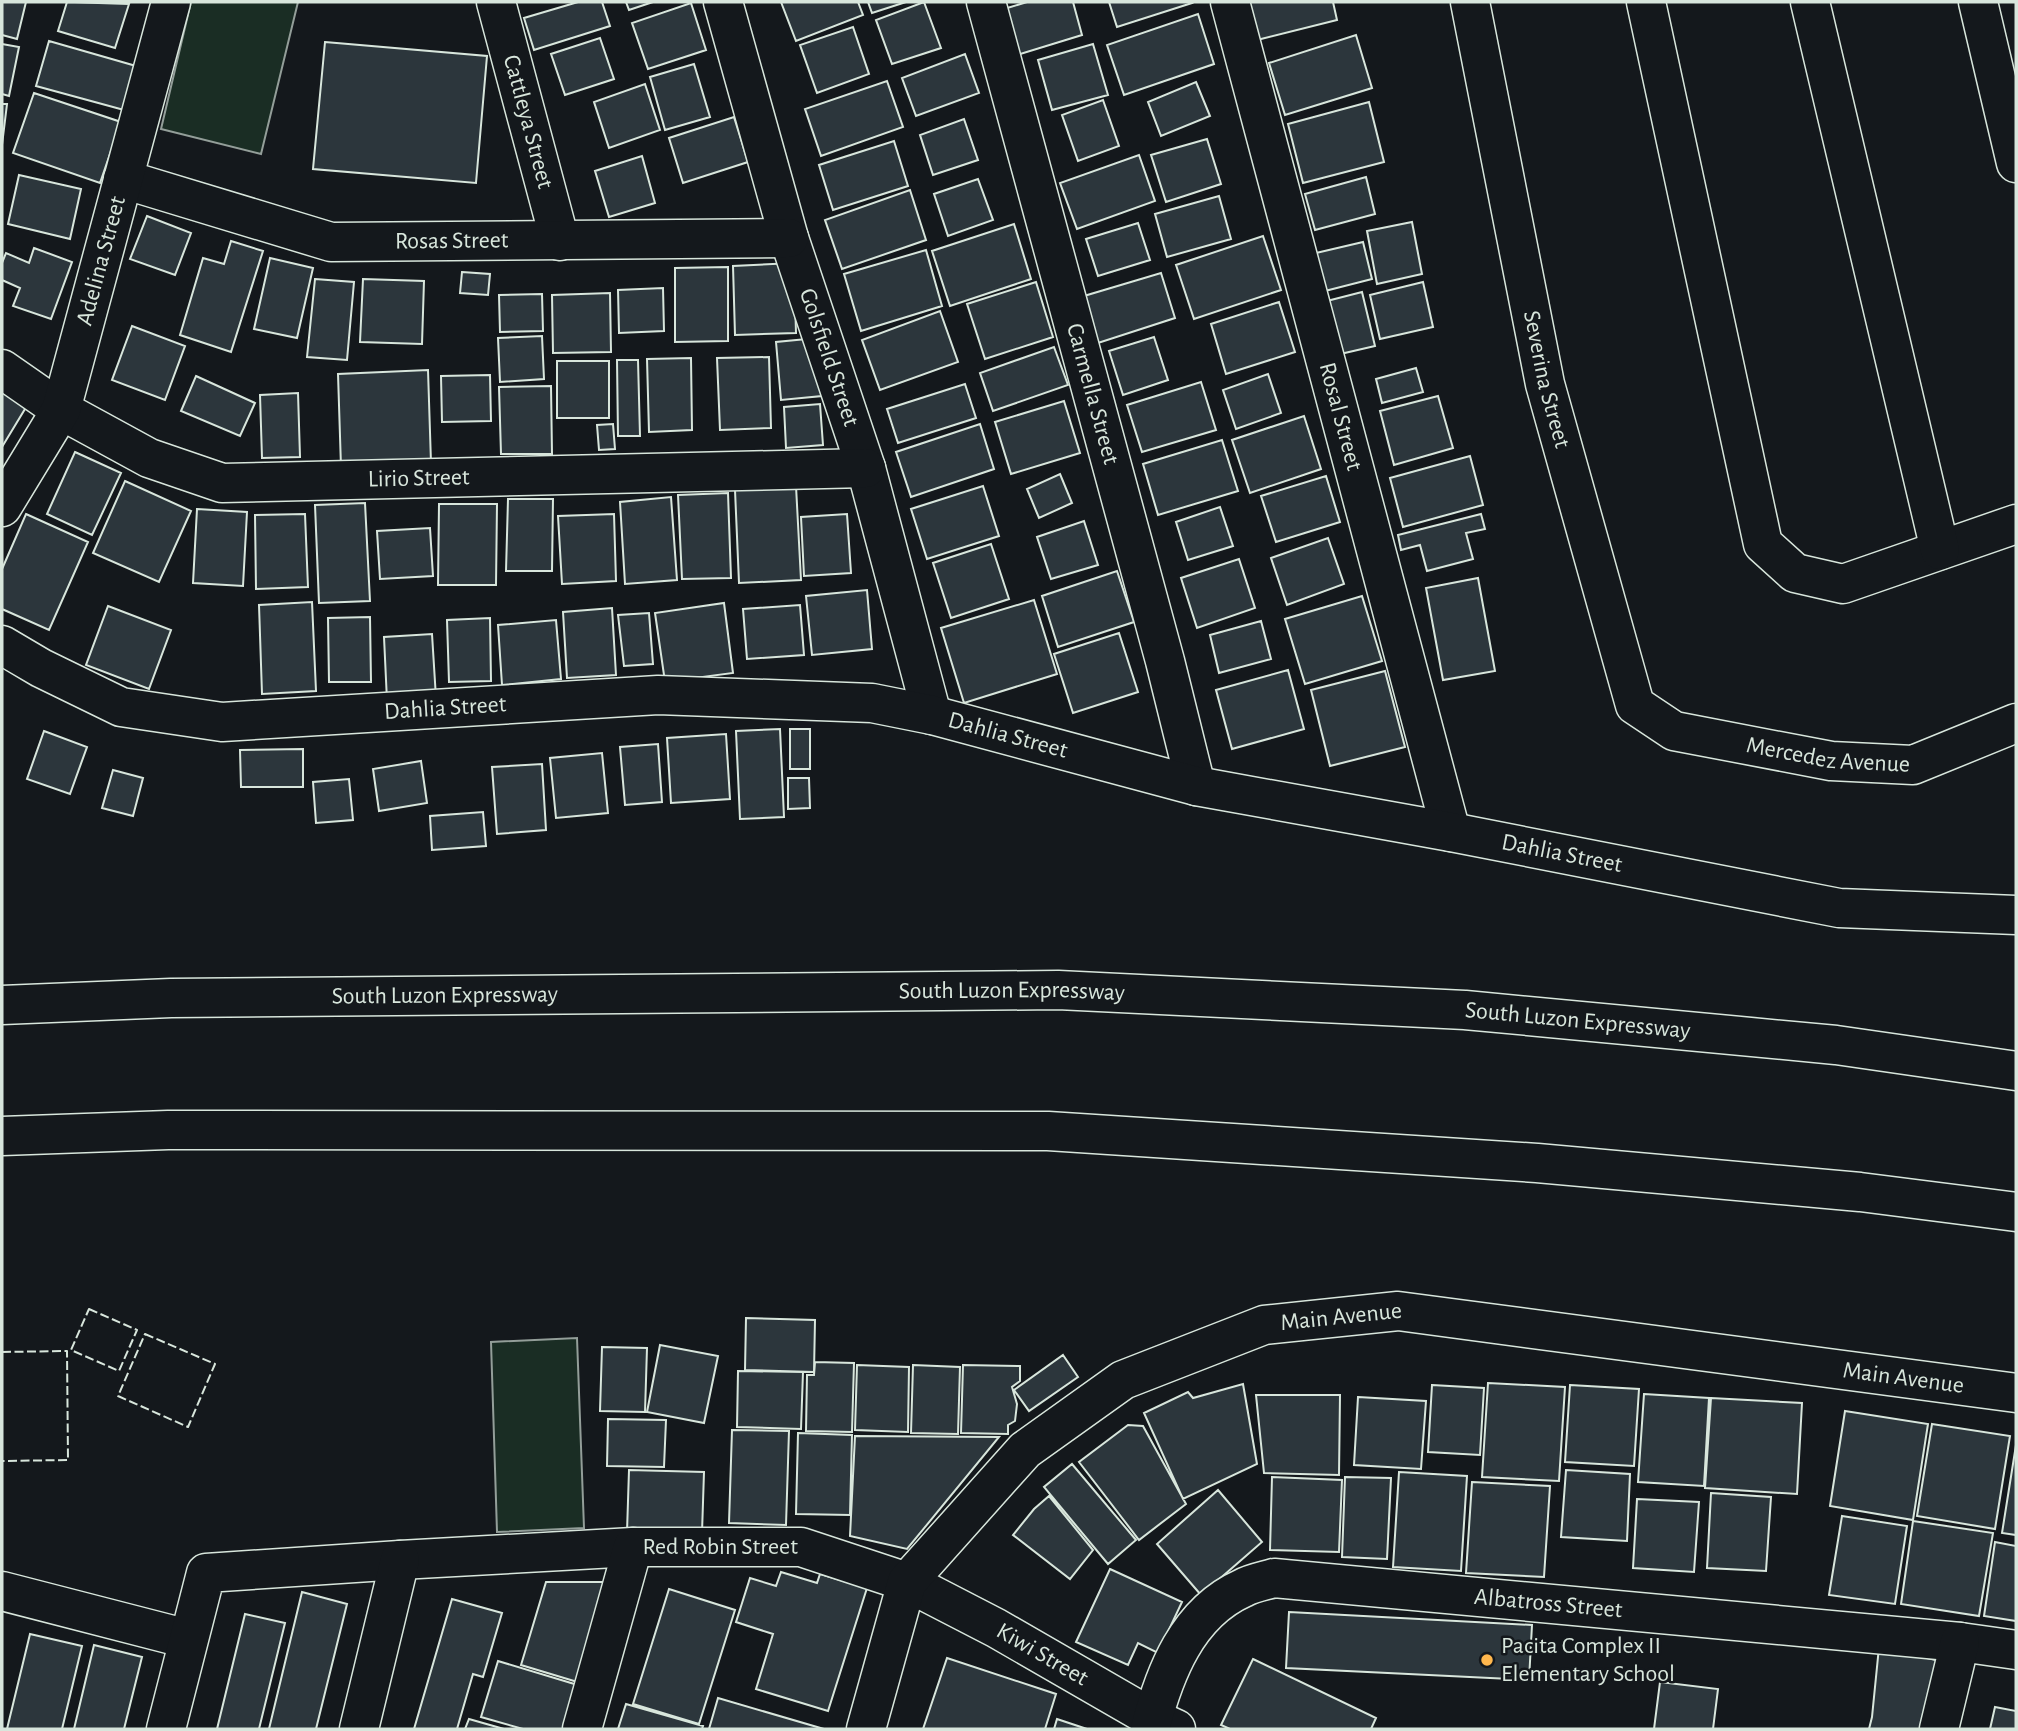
<svg xmlns="http://www.w3.org/2000/svg" width="2018" height="1731" font-family="'Alegreya Sans',sans-serif">
	<rect width="100%" height="100%" fill="#14181c"/>
	<path fill="#1a2d24" stroke="#939e99" stroke-width="2" d="M191,2H298L261,154L161,129Z
		M577,1338L584,1528L497,1532L491,1342Z"/>
	<path fill="#2c363c" stroke="#d8e6dc" stroke-width="2" d="M2,2H26L17,39L2,35Z
		M67,2L129,4L115,48L58,31Z
		M578,2H602L610,26L534,50L524,18Z
		M626,2H653L629,10Z
		M781,2H858L863,15L796,41Z
		M868,2H906L872,13Z
		M924,2L941,48L892,64L876,20Z
		M1027,2H1073L1082,35L1017,55L1004,9Z
		M1109,2H1191L1192,3L1117,27Z
		M1248,2H1333L1337,20L1257,40Z
		M691,3L706,50L648,69L632,23Z
		M1198,14L1214,64L1124,95L1107,45Z
		M853,27L869,74L817,93L800,45Z
		M1356,35L1372,88L1285,115L1269,63Z
		M600,38L614,79L565,95L551,54Z
		M49,41L136,66L124,110L36,86Z
		M325,42L487,56L476,183L313,169Z
		M2,44L19,47L9,96L2,94Z
		M1093,44L1108,95L1052,110L1038,60Z
		M965,54L979,93L916,116L902,78Z
		M694,64L710,117L665,130L650,77Z
		M887,81L903,127L821,156L805,109Z
		M1196,82L1210,116L1161,136L1148,102Z
		M645,84L660,130L609,148L594,102Z
		M34,93L121,122L100,183L13,153Z
		M1103,100L1119,146L1078,161L1062,115Z
		M1369,102L1384,162L1303,183L1288,124Z
		M2,104H7L2,145Z
		M734,117L748,162L683,183L669,138Z
		M964,119L978,160L933,175L920,135Z
		M1207,139L1221,184L1166,202L1151,155Z
		M894,141L908,186L833,210L819,165Z
		M1139,155L1155,201L1077,229L1060,183Z
		M642,156L655,203L609,217L595,171Z
		M19,175L81,189L70,239L8,224Z
		M1366,177L1375,214L1315,230L1305,194Z
		M978,179L993,220L948,236L934,194Z
		M910,190L926,240L842,269L825,220Z
		M1219,196L1231,239L1167,257L1155,214Z
		M147,216L191,233L175,275L130,259Z
		M1412,222L1422,274L1377,284L1367,231Z
		M1138,223L1150,260L1098,276L1086,239Z
		M1014,224L1031,279L950,306L932,251Z
		M1263,236L1281,290L1194,319L1176,265Z
		M231,241L263,251L231,352L180,335L203,258L224,264Z
		M1363,242L1372,279L1325,291L1316,253Z
		M34,248L72,262L51,319L13,306L20,288L2,280V263L6,253L29,263Z
		M926,250L942,306L861,331L844,274Z
		M270,258L313,268L297,338L254,329Z
		M794,263L796,333L735,335L733,266Z
		M728,267V341L675,342V268Z
		M462,272L490,274L488,295L460,293Z
		M1161,273L1175,318L1098,343L1084,296Z
		M315,279L354,282L347,360L307,357Z
		M363,279L424,281L422,344L360,342Z
		M1036,282L1053,337L985,359L967,304Z
		M1423,282L1433,327L1380,339L1370,295Z
		M663,288L664,331L619,333L618,290Z
		M1362,292L1375,346L1336,355L1323,302Z
		M610,293L611,352L553,353L552,295Z
		M542,294L543,331L500,332L499,295Z
		M1279,302L1295,352L1226,374L1211,324Z
		M940,311L958,362L880,390L862,340Z
		M132,326L185,346L165,400L112,380Z
		M542,336L544,379L500,382L498,338Z
		M1154,337L1168,380L1123,395L1109,351Z
		M817,338L822,396L781,400L776,342Z
		M1054,347L1068,385L993,411L980,373Z
		M769,357L771,428L720,430L717,358Z
		M691,358L692,430L649,432L647,359Z
		M617,360H638L640,436H618Z
		M557,361H609V418H557Z
		M1416,368L1423,392L1382,403L1376,379Z
		M428,370L431,463L341,467L338,374Z
		M1268,374L1281,413L1236,429L1223,390Z
		M490,375L491,421L442,422L441,376Z
		M196,376L255,403L240,436L181,411Z
		M1201,382L1216,430L1142,452L1127,405Z
		M965,384L976,418L898,443L887,409Z
		M551,386L552,454H501L499,387Z
		M2,388L28,404L2,447Z
		M298,393L300,457L262,458L260,395Z
		M1438,396L1453,448L1394,465L1380,411Z
		M1064,401L1080,453L1011,474L995,422Z
		M820,404L823,445L786,448L784,407Z
		M1304,416L1321,469L1250,493L1232,440Z
		M613,424L615,449L599,450L597,425Z
		M980,424L994,469L911,497L896,452Z
		M1222,440L1238,491L1158,515L1143,464Z
		M75,452L121,473L92,535L47,514Z
		M1470,456L1483,505L1403,527L1390,478Z
		M1060,474L1072,503L1039,518L1027,489Z
		M1326,476L1340,522L1276,542L1261,496Z
		M125,481L191,511L159,582L93,553Z
		M796,486L801,580L739,583L735,490Z
		M983,486L999,536L927,559L911,509Z
		M728,493L731,578L682,579L678,495Z
		M671,497L677,580L625,584L620,502Z
		M508,499H553L552,571H506Z
		M365,503L370,601L319,603L315,505Z
		M439,504H497L496,585H438Z
		M1220,507L1233,546L1188,560L1176,522Z
		M197,509L247,512L243,586L193,583Z
		M26,514L88,542L49,630L2,609V569Z
		M305,514L308,587L256,589L255,515Z
		M614,514L616,581L562,584L558,516Z
		M847,514L851,573L804,576L801,517Z
		M1481,514L1485,529L1466,533L1473,559L1427,571L1420,545L1401,550L1398,535Z
		M1084,521L1098,565L1051,579L1037,537Z
		M430,528L433,576L380,579L377,531Z
		M1328,538L1344,584L1287,605L1271,558Z
		M991,544L1009,599L951,618L933,563Z
		M1239,559L1255,608L1197,628L1181,578Z
		M1117,571L1134,622L1058,647L1042,596Z
		M1478,578L1495,671L1443,680L1426,588Z
		M867,590L872,649L812,655L806,596Z
		M1362,596L1382,661L1305,684L1285,619Z
		M1034,600L1057,674L964,703L941,628Z
		M312,602L316,691L262,694L259,605Z
		M724,603L733,673L665,682L655,613Z
		M800,605L804,655L747,659L743,609Z
		M108,606L171,630L149,689L86,665Z
		M612,608L616,675L567,678L563,612Z
		M649,613L653,664L624,666L618,615Z
		M370,617L371,682H329L328,618Z
		M490,618L491,681L449,682L447,620Z
		M556,620L561,679L502,685L498,625Z
		M1261,621L1271,659L1219,673L1210,635Z
		M1119,633L1138,692L1073,713L1054,654Z
		M432,634L436,698L387,701L384,637Z
		M1288,670L1304,729L1232,749L1216,690Z
		M1385,671L1405,747L1330,766L1311,690Z
		M780,729L784,817L740,819L736,731Z
		M790,729H810V769H790Z
		M44,731L87,747L70,794L27,779Z
		M726,734L730,799L671,803L667,738Z
		M658,744L662,802L625,805L620,747Z
		M303,749V787H241L240,750Z
		M602,753L608,813L556,818L550,758Z
		M421,761L427,803L379,811L373,769Z
		M542,764L546,830L497,834L492,767Z
		M113,770L143,778L133,816L102,808Z
		M788,778H809L810,808L788,809Z
		M349,779L353,820L316,823L313,782Z
		M483,812L486,846L432,850L430,816Z
		M746,1318L815,1320L814,1372L745,1370Z
		M660,1345L718,1356L704,1423L647,1412Z
		M602,1347L647,1348L645,1412L600,1411Z
		M1063,1355L1078,1377L1029,1411L1014,1390Z
		M815,1362L854,1363L852,1432L806,1431L807,1375H814Z
		M857,1365L909,1367L908,1432L855,1430Z
		M913,1365L960,1367L958,1434L911,1433Z
		M963,1365L1020,1366V1381L1012,1387L1017,1404L1015,1421L1008,1425V1434L961,1433Z
		M738,1371L803,1372L801,1429L737,1427Z
		M1488,1383L1565,1387L1559,1481L1482,1477Z
		M1243,1384L1257,1464L1183,1499L1144,1413L1188,1392L1193,1398Z
		M1432,1385L1484,1388L1480,1455L1428,1452Z
		M1570,1385L1639,1389L1634,1466L1565,1462Z
		M1644,1394L1709,1398L1704,1486L1638,1482Z
		M1256,1395H1340L1339,1475L1264,1473Z
		M1358,1397L1426,1401L1421,1469L1354,1465Z
		M1711,1398L1802,1403L1797,1494L1705,1488Z
		M1845,1411L1928,1424L1913,1520L1830,1506Z
		M608,1419L666,1420L664,1467L607,1466Z
		M1932,1424L2010,1436L1995,1529L1917,1516Z
		M1128,1425L1143,1426L1186,1504L1139,1540L1079,1462Z
		M732,1430L789,1431L786,1525L729,1523Z
		M798,1433L852,1435L850,1515L796,1514Z
		M855,1436L999,1437L907,1549L850,1536Z
		M2016,1445V1535L2002,1533Z
		M1072,1464L1136,1540L1108,1564L1044,1487Z
		M629,1470L704,1472L702,1533L627,1532Z
		M1566,1470L1630,1474L1627,1541L1561,1537Z
		M1399,1472L1467,1476L1461,1571L1393,1567Z
		M1272,1477L1342,1480L1339,1552L1270,1550Z
		M1345,1477L1391,1478L1387,1559L1342,1557Z
		M1472,1482L1550,1486L1544,1577L1466,1573Z
		M1218,1490L1262,1542L1201,1595L1157,1544Z
		M1711,1493L1771,1497L1766,1571L1707,1568Z
		M1049,1496L1093,1550L1070,1579L1013,1535L1034,1509Z
		M1637,1499L1699,1502L1694,1572L1633,1568Z
		M1842,1516L1907,1526L1895,1604L1829,1595Z
		M1913,1521L1993,1533L1979,1616L1901,1604Z
		M1995,1542L2016,1546V1621L1984,1616Z
		M1110,1569L1182,1602L1158,1653L1138,1643L1128,1665L1076,1642Z
		M781,1572L817,1583L820,1574L867,1588L828,1711L756,1689L773,1634L736,1622L750,1578L776,1586Z
		M546,1582H614L584,1684L521,1665Z
		M669,1589L735,1610L699,1724L633,1704Z
		M302,1592L347,1604L316,1729H269Z
		M452,1599L502,1613L483,1677L473,1674L457,1729H414Z
		M1289,1612L1532,1625L1529,1680L1286,1668Z
		M245,1614L285,1623L259,1729H217Z
		M30,1634L82,1646L62,1729H7Z
		M94,1645L142,1657L124,1729H74Z
		M1879,1647L1940,1661L1925,1729H1869L1872,1717Z
		M947,1658L1056,1694L1045,1729H923Z
		M1253,1659L1376,1718L1371,1729H1230L1221,1725Z
		M498,1661L581,1686L568,1729H523L481,1717Z
		M1660,1682L1718,1689L1713,1729H1654Z
		M718,1698L824,1729H709Z
		M626,1704L703,1726L702,1729H618Z
		M1995,1707L2016,1711V1729H1990Z
		M469,1719L504,1729H465Z
		M1057,1719L1087,1729H1054Z"/>
	<g fill="none" stroke-linecap="round" stroke-linejoin="round">
		<g stroke="#d8e6dc" stroke-width="41">
			<g id="minor">
				<path id="s1" d="M496,2L560,241"/>
				<path id="s2" d="M723,2L789,238L866,468L932,715"/>
				<path id="s3" d="M986,2L1165,661L1196,786"/>
				<path id="s4" d="M1230,2L1451,832"/>
				<path id="s5" d="M1470,2L1545,384L1635,705L1674,731L1831,761L1913,765L2016,723"/>
				<path d="M1646,2L1763,544L1795,573L1843,584L2016,524"/>
				<path d="M1810,2L1940,550"/>
				<path d="M1978,2L2016,163"/>
				<path id="s6" d="M123,179L331,242L789,238"/>
				<path id="s7" d="M2,369L61,410L149,458L222,483L866,468"/>
				<path id="s8" d="M2,507L61,410L171,2"/>
				<path id="s9" d="M2,645L41,668L121,707L222,722L658,695L872,703L932,715L1196,786L1451,832L1839,908L2016,915"/>
				<path d="M2,1591L188,1639"/>
				<path id="s10" d="M166,1729L206,1573L400,1560L633,1547H801L907,1582L996,1628L1152,1718L1176,1729"/>
				<path d="M359,1729L400,1560"/>
				<path d="M582,1729L633,1547"/>
				<path id="s11" d="M866,1729L907,1582L1025,1450L1123,1380L1264,1325L1398,1311L2016,1393"/>
				<path id="s12" d="M1150,1729C1164,1674 1187,1613 1243,1588C1252,1583 1264,1581 1274,1578L1960,1642L2016,1650"/>
				<path d="M1939,1729L1960,1642"/>
			</g>
		</g>
		<g stroke="#d8e6dc" stroke-width="41">
			<g id="highway">
				<path id="s13" d="M2,1005L171,998L1058,990L1465,1010L1836,1045L2016,1071"/>
				<path d="M2,1136L168,1130L1048,1131L1537,1163L1860,1192L2016,1212"/>
			</g>
		</g>
		<use href="#minor" stroke="#14181c" stroke-width="38"/>
		<use href="#highway" stroke="#14181c" stroke-width="38"/>
		<path stroke="#d8e6dc" stroke-width="2" stroke-dasharray="9 3.5" stroke-linecap="butt" d="M89,1309L137,1330L119,1371L71,1350Z
			M145,1334L215,1364L188,1427L118,1396Z
			M2,1352L67,1351L68,1460L2,1461"/>
	</g>
	<circle fill="#ffb74d" stroke="#14181c" stroke-width="2.5" cx="1487" cy="1660" r="7"/>
	<g text-anchor="middle" dominant-baseline="central" stroke-width="5" stroke-linejoin="round" paint-order="stroke">
		<g font-size="24" fill="#d8e6dc" stroke="#14181c">
			<text stroke="none"><textPath href="#s1" startOffset="124">Cattleya Street</textPath></text>
			<text stroke="none"><textPath href="#s6" startOffset="338">Rosas Street</textPath></text>
			<text stroke="none"><textPath href="#s8" startOffset="268">Adelina Street</textPath></text>
			<text stroke="none"><textPath href="#s2" startOffset="371">Golsfield Street</textPath></text>
			<text stroke="none"><textPath href="#s5" startOffset="385">Severina Street</textPath></text>
			<text stroke="none"><textPath href="#s3" startOffset="406">Carmella Street</textPath></text>
			<text stroke="none"><textPath href="#s4" startOffset="429">Rosal Street</textPath></text>
			<text stroke="none"><textPath href="#s7" startOffset="446">Lirio Street</textPath></text>
			<text stroke="none"><textPath href="#s9" startOffset="460">Dahlia Street</textPath></text>
			<text stroke="none"><textPath href="#s9" startOffset="1027">Dahlia Street</textPath></text>
			<text stroke="none"><textPath href="#s5" startOffset="926">Mercedez Avenue</textPath></text>
			<text stroke="none"><textPath href="#s9" startOffset="1594">Dahlia Street</textPath></text>
			<text stroke="none"><textPath href="#s13" startOffset="1010">South Luzon Expressway</textPath></text>
			<text stroke="none"><textPath href="#s13" startOffset="443">South Luzon Expressway</textPath></text>
			<text stroke="none"><textPath href="#s13" startOffset="1577">South Luzon Expressway</textPath></text>
			<text stroke="none"><textPath href="#s11" startOffset="679">Main Avenue</textPath></text>
			<text stroke="none"><textPath href="#s11" startOffset="1246">Main Avenue</textPath></text>
			<text stroke="none"><textPath href="#s10" startOffset="676">Red Robin Street</textPath></text>
			<text stroke="none"><textPath href="#s12" startOffset="483">Albatross Street</textPath></text>
			<text stroke="none"><textPath href="#s10" startOffset="1022">Kiwi Street</textPath></text>
		</g>
		<g font-size="24" fill="#d8e6dc" stroke="#14181c" text-anchor="start">
			<text x="1501" y="1646">Pacita Complex II<tspan x="1501" dy="28">Elementary School</tspan></text>
		</g>
	</g>
	<rect width="2018" height="1731" fill="none" stroke="#d8e6dc" stroke-width="7"/>
</svg>
